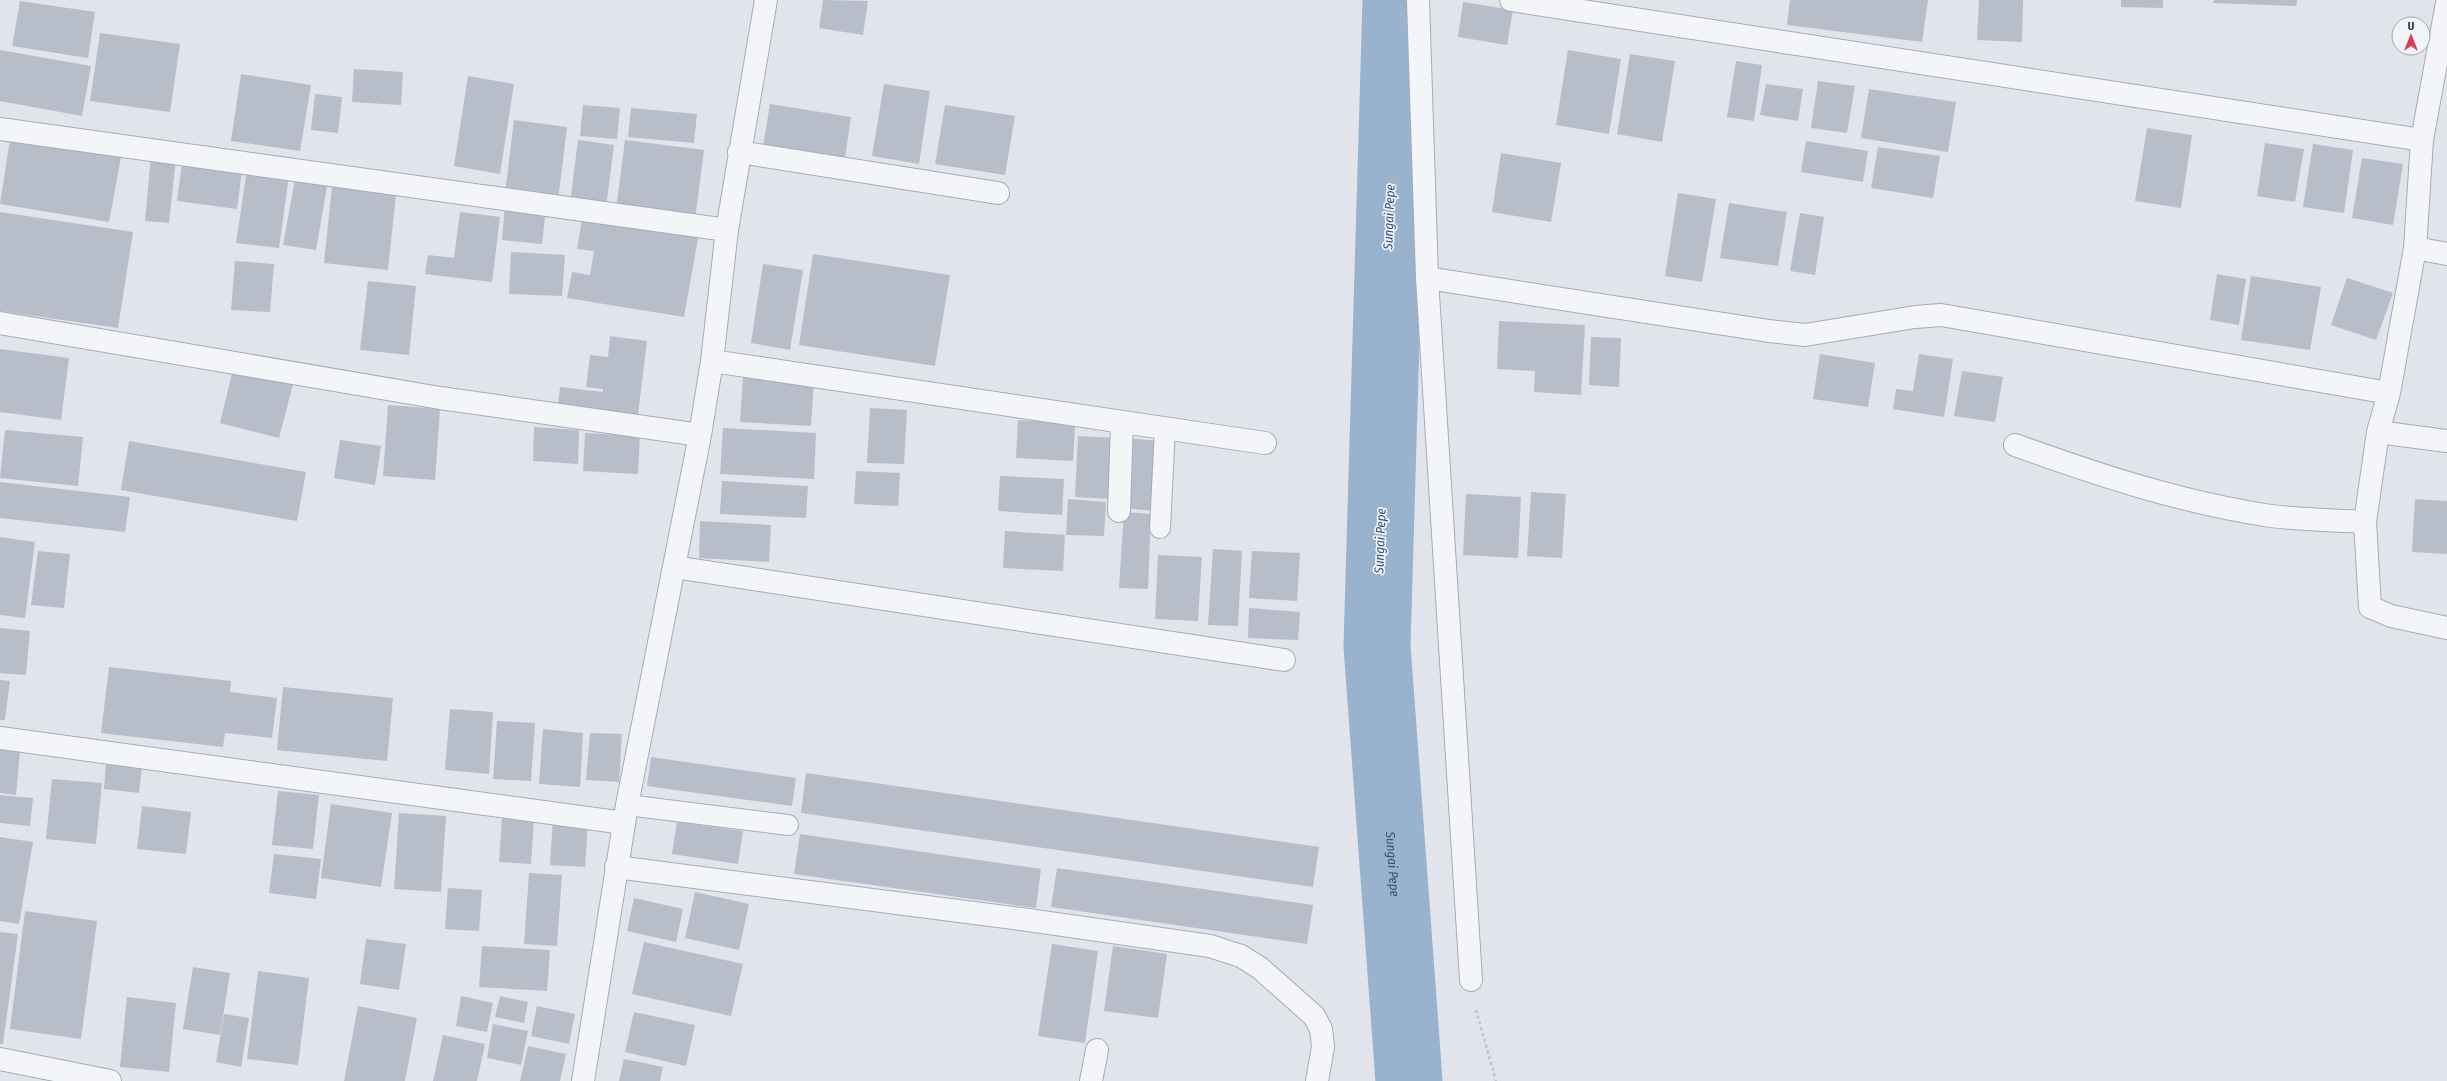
<svg xmlns="http://www.w3.org/2000/svg" width="2447" height="1081" font-family="'Fira Sans Condensed',sans-serif">
	<rect width="100%" height="100%" fill="#e1e4eb"/>
	<g fill="none" stroke-linecap="round" stroke-linejoin="round">
		<path stroke="#99b2cd" stroke-width="67" id="s1" d="M1396,0L1377,646L1409,1081"/>
	</g>
	<path fill="#b7bdc9" d="M823,0L868,1L863,35L819,28Z
		M1790,0H1928L1922,42L1787,25Z
		M1979,0H2023L2022,42L1977,40Z
		M2121,0H2163V8L2121,7Z
		M2214,0H2297L2296,6L2213,3Z
		M20,1L95,12L88,58L12,46Z
		M1463,2L1513,10L1507,45L1458,37Z
		M100,33L180,44L170,112L90,101Z
		M0,50L91,66L82,116L0,101Z
		M1568,50L1621,59L1609,134L1556,125Z
		M1630,54L1675,61L1662,142L1617,134Z
		M1736,61L1762,65L1754,121L1727,117Z
		M354,69L403,72L401,105L352,102Z
		M241,74L311,85L300,151L231,141Z
		M468,76L514,84L500,174L454,166Z
		M1818,81L1855,86L1847,133L1811,128Z
		M884,84L930,91L919,164L872,156Z
		M1766,84L1803,89L1798,121L1760,115Z
		M1869,89L1956,102L1948,152L1861,138Z
		M315,94L342,97L338,133L311,130Z
		M770,104L851,117L844,165L762,153Z
		M583,105L620,108L617,139L580,136Z
		M945,105L1015,116L1005,175L935,164Z
		M631,108L697,114L694,143L628,137Z
		M514,120L567,127L558,201L505,194Z
		M2147,128L2192,135L2181,208L2135,201Z
		M10,139L121,157L109,222L0,204Z
		M578,140L614,145L606,207L570,203Z
		M625,140L704,150L695,220L616,210Z
		M1806,141L1868,151L1863,182L1801,172Z
		M2265,143L2304,149L2295,202L2257,196Z
		M2313,144L2353,150L2344,213L2303,207Z
		M1878,147L1940,156L1933,198L1871,188Z
		M1501,153L1561,163L1551,222L1492,212Z
		M151,156L176,158L169,223L145,221Z
		M2362,158L2403,164L2393,225L2352,218Z
		M182,163L242,171L237,209L177,201Z
		M247,170L289,176L279,248L236,243Z
		M295,179L327,186L316,250L283,245Z
		M332,187L396,194L388,270L324,263Z
		M1678,193L1716,199L1702,282L1665,276Z
		M1729,203L1787,212L1778,266L1720,258Z
		M505,204L546,208L542,244L502,240Z
		M0,212L133,232L118,328L0,311Z
		M460,212L500,217L492,282L425,274L428,255L454,258Z
		M1800,213L1824,217L1815,275L1790,271Z
		M583,214L699,233L684,317L567,298L572,272L590,275L594,251L577,249Z
		M511,252L565,255L562,296L509,294Z
		M813,254L950,275L935,366L799,345Z
		M235,261L274,264L270,312L231,310Z
		M763,264L803,270L790,350L751,343Z
		M2217,274L2246,279L2239,325L2210,320Z
		M2251,276L2321,287L2310,350L2241,340Z
		M2347,278L2393,293L2376,340L2331,325Z
		M368,281L416,286L409,355L360,350Z
		M1499,321L1585,325L1581,395L1534,392L1535,371L1497,369Z
		M610,336L647,341L638,415L558,406L560,387L603,392V389L586,387L590,355L608,357Z
		M1591,337L1621,338L1619,387L1589,385Z
		M0,349L69,358L61,420L0,412Z
		M1820,354L1875,363L1868,407L1813,399Z
		M1919,354L1953,359L1944,417L1893,409L1896,389L1913,391Z
		M233,369L293,384L279,438L220,423Z
		M1962,371L2003,377L1995,422L1954,416Z
		M743,377L814,381L811,426L740,422Z
		M388,405L440,409L435,480L383,476Z
		M870,408L907,410L904,464L867,463Z
		M1018,420L1075,423L1073,461L1016,458Z
		M534,427L579,430L578,464L533,461Z
		M723,428L816,433L814,479L720,474Z
		M5,430L83,437L78,486L0,478Z
		M585,433L640,436L638,474L583,471Z
		M1078,436L1115,438L1112,499L1075,497Z
		M1126,438L1158,441L1154,511L1122,508Z
		M340,440L381,446L375,485L334,478Z
		M129,441L306,472L297,521L121,490Z
		M856,471L900,473L898,506L854,504Z
		M1000,476L1064,479L1062,515L998,511Z
		M722,481L808,486L806,518L720,514Z
		M0,482L130,497L125,532L0,518Z
		M1531,492L1566,494L1562,558L1527,556Z
		M1466,494L1521,497L1518,558L1463,555Z
		M1068,499L1106,502L1104,536L1066,535Z
		M2415,499L2447,501V554L2412,552Z
		M1124,512L1151,514L1148,589L1119,588Z
		M700,521L771,525L769,562L699,558Z
		M1005,531L1065,535L1063,571L1003,568Z
		M0,537L35,542L25,618L0,615Z
		M1213,549L1242,551L1238,626L1208,625Z
		M38,551L70,554L64,608L31,605Z
		M1252,551L1300,553L1297,601L1249,598Z
		M1158,555L1202,557L1198,621L1155,619Z
		M1249,608L1300,612L1298,640L1248,638Z
		M0,628L30,631L26,675L0,673Z
		M109,667L231,681L230,692L277,698L272,738L225,733L223,747L101,733Z
		M0,680L10,681L5,720H0Z
		M283,687L393,698L387,761L277,750Z
		M450,709L493,712L489,774L445,770Z
		M497,721L535,723L531,781L493,779Z
		M543,729L583,733L580,787L539,784Z
		M590,733L622,734L619,782L586,780Z
		M0,749L20,751L16,795L0,793Z
		M651,757L796,778L792,806L647,786Z
		M106,762L142,766L139,793L104,789Z
		M806,773L1319,847L1313,887L801,813Z
		M52,779L102,783L96,844L46,839Z
		M278,791L319,795L313,849L272,845Z
		M0,795L33,798L30,826L0,823Z
		M331,804L392,813L381,887L321,878Z
		M142,806L191,812L186,854L137,849Z
		M399,813L446,816L441,892L394,889Z
		M502,818L534,819L531,864L499,862Z
		M553,819L588,821L585,867L550,865Z
		M677,822L743,831L738,864L672,854Z
		M800,834L1041,869L1036,908L794,874Z
		M0,837L33,842L19,924L0,921Z
		M274,854L321,859L316,899L269,893Z
		M1057,868L1313,905L1307,944L1051,907Z
		M529,873L562,875L557,946L524,944Z
		M448,888L482,890L479,931L445,929Z
		M695,892L749,904L739,950L685,938Z
		M634,898L683,909L676,942L627,931Z
		M25,911L97,921L81,1039L10,1029Z
		M0,932L18,934L3,1044H0Z
		M366,939L406,944L399,990L360,984Z
		M644,942L743,964L731,1016L632,994Z
		M1052,944L1098,951L1085,1043L1038,1036Z
		M482,946L550,950L547,991L479,987Z
		M1113,946L1167,954L1158,1018L1104,1011Z
		M193,967L230,973L220,1035L183,1029Z
		M258,971L309,978L298,1065L247,1059Z
		M461,996L493,1003L487,1032L456,1026Z
		M500,996L528,1002L524,1023L495,1017Z
		M127,997L176,1003L169,1072L120,1067Z
		M358,1006L417,1018L405,1081H344Z
		M537,1006L575,1014L569,1044L531,1036Z
		M634,1012L695,1025L686,1066L625,1052Z
		M224,1014L249,1018L241,1067L216,1062Z
		M493,1024L528,1031L521,1065L487,1058Z
		M443,1035L485,1044L477,1081H433Z
		M528,1046L566,1054L560,1081H520Z
		M624,1059L663,1067L660,1081H619Z"/>
	<g fill="none" stroke-linecap="round" stroke-linejoin="round">
		<g stroke="#a5abb6" stroke-width="22">
			<path id="lane" d="M1160,528L1165,428
				M627,805L788,825"/>
		</g>
		<g stroke="#a5abb6" stroke-width="24">
			<path id="street" d="M1418,0L1427,278L1471,980
				M1511,0L2422,140
				M2447,3L2422,140L2415,248L2389,393L2378,432L2365,522L2370,607L2391,616L2447,628
				M0,129L727,230
				M739,152L998,193
				M2415,248L2447,254
				M1427,278L1769,331L1805,335L1915,317L1941,315L2389,393
				M0,323L440,398L700,435
				M712,361L1265,443
				M2378,432L2447,441
				M2015,445C2098,475 2183,503 2271,516C2302,520 2334,520 2365,522
				M1119,511L1122,422
				M674,567L1284,660
				M0,738L624,823
				M616,867L1021,919L1210,946L1241,956L1260,968L1314,1016L1321,1029L1323,1047L1317,1081
				M0,1059L110,1081
				M583,1081L627,805L700,435L712,361L727,230L766,0
				M1091,1081L1097,1050"/>
		</g>
		<path stroke="#bfc2c9" stroke-width="2.5" stroke-dasharray="3 3" stroke-linecap="butt" d="M1476,1010L1496,1081"/>
		<use href="#lane" stroke="#f4f5f8" stroke-width="20"/>
		<use href="#street" stroke="#f4f5f8" stroke-width="22"/>
	</g>
	<g text-anchor="middle" dominant-baseline="central" stroke-width="3.5" stroke-linejoin="round" paint-order="stroke">
		<g font-size="13" font-style="italic" fill="#2e507b" stroke="#f0f3f8">
			<text transform="translate(1389 217) rotate(-88)">Sungai Pepe</text>
			<text transform="translate(1380 541) rotate(-88)">Sungai Pepe</text>
			<text stroke="none"><textPath href="#s1" startOffset="865">Sungai Pepe</textPath></text>
		</g>
	</g>
	<g transform="translate(2411 36)"><circle r="19" fill="#f0f3f8" stroke="#a0a6b0"/>
	<path d="M0-3L7 15L0 10L-7 15Z" fill="#d93c53"/>
	<text y="-6" font-size="11" font-weight="bold" text-anchor="middle" fill="#273244">U</text>
	</g>
</svg>
